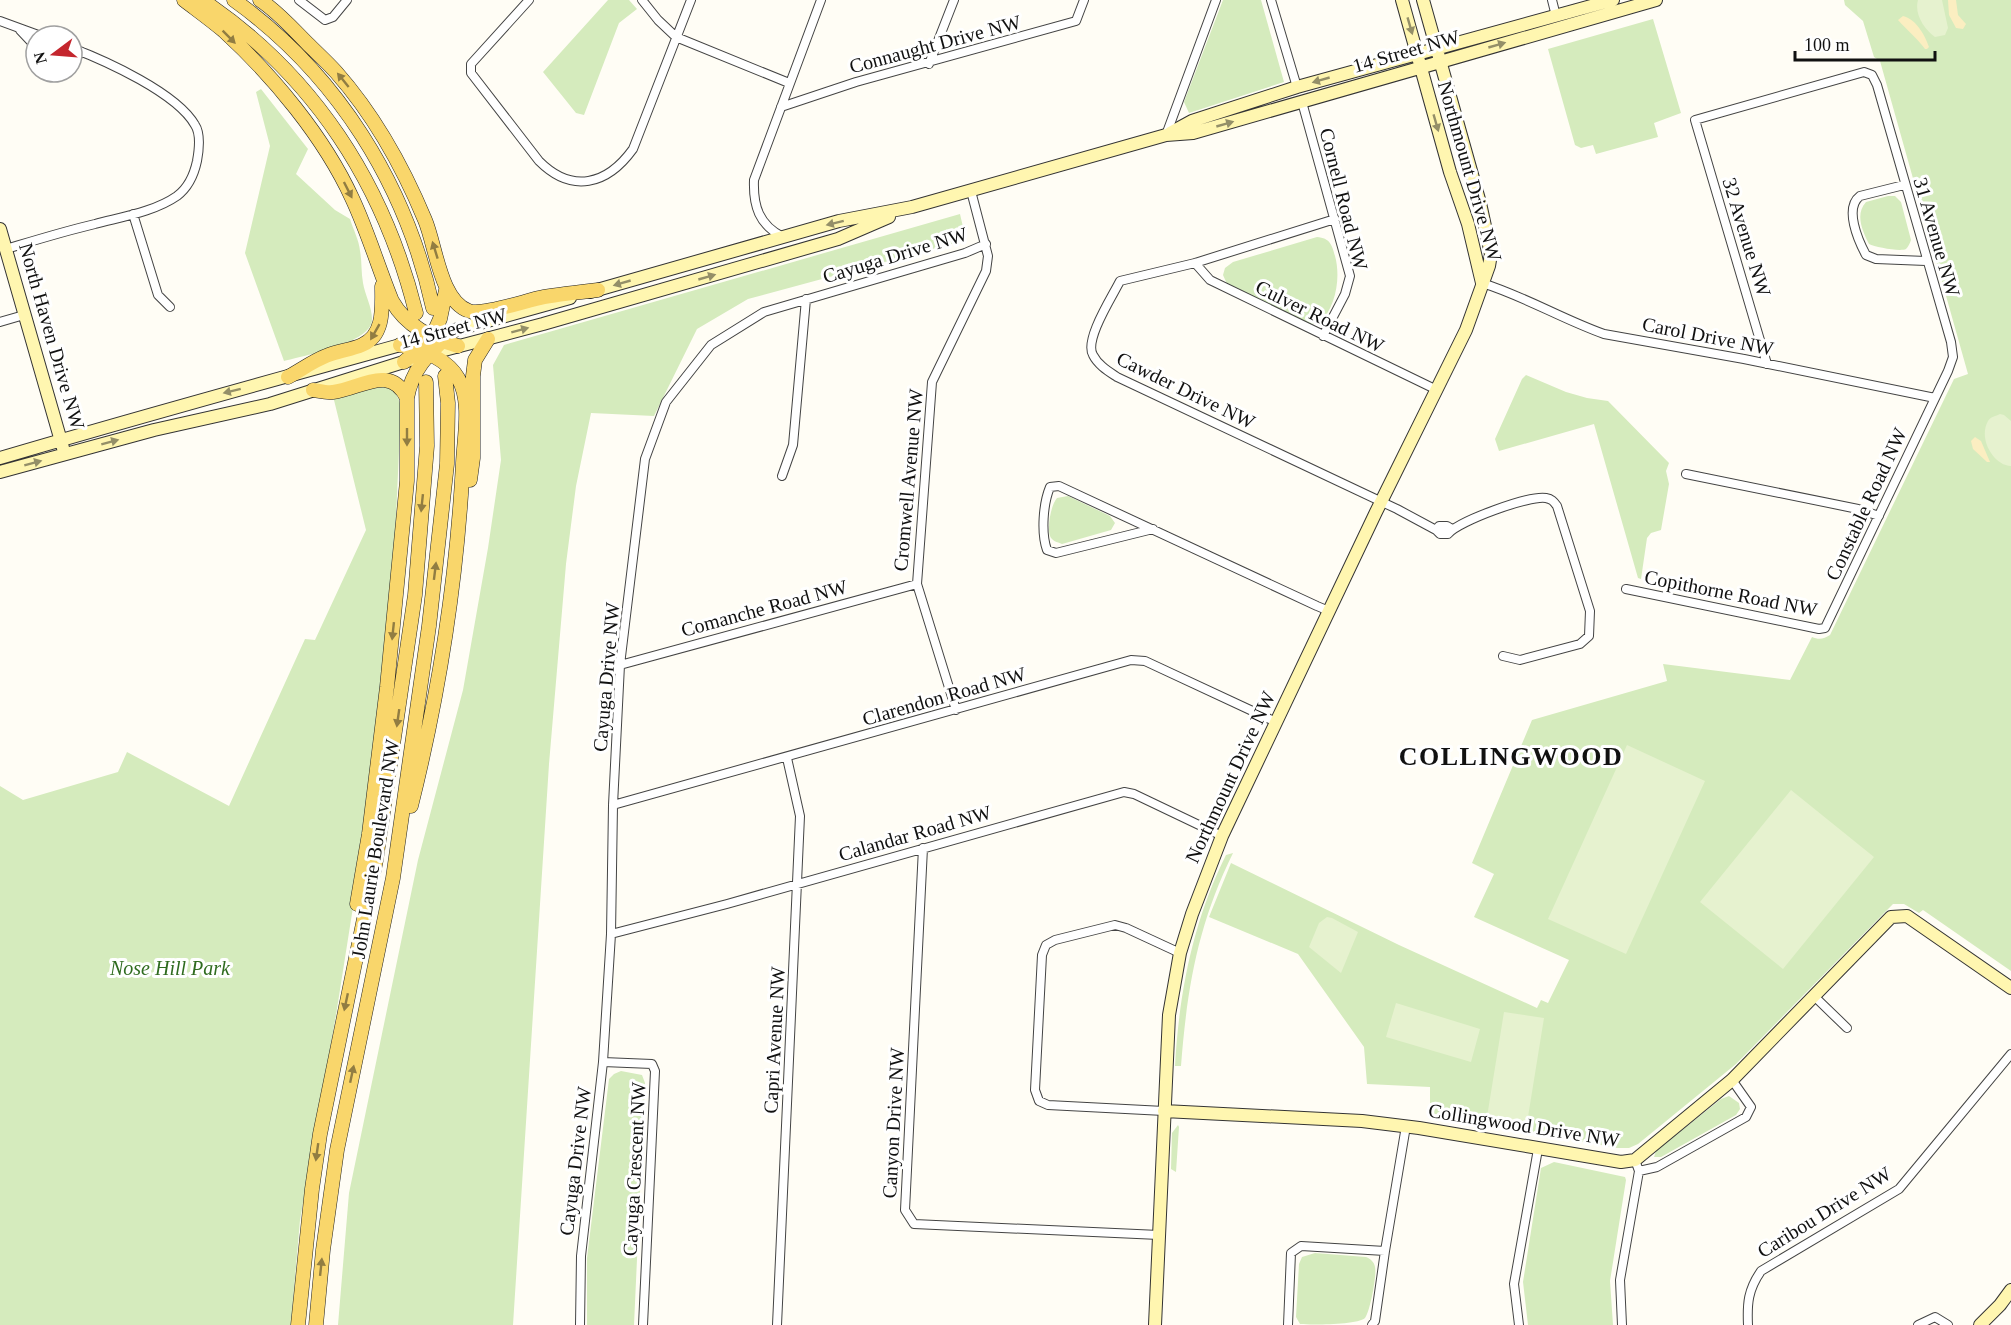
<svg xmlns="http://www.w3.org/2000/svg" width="2011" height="1325" font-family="Georgia,serif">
	<rect width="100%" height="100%" fill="#fffdf5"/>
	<path fill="#d5ebbd" d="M608,0H629L637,9L619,23L584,115L576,113L543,72Z
		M1223,0H1261L1284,82L1189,113L1184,102Z
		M1844,0H2011V971L1923,910L1919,913L1904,904H1893L1736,1064L1638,1144L1629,1148H1617L1430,1113V1087L1367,1084L1364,1047L1298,954L1209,917L1231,863L1399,945L1537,1008L1541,1000L1548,1003L1569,960L1474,917L1494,874L1472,863L1532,720L1667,681L1663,664L1790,680L1812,637C1819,640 1824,639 1830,635L1954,379L1968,374L1880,61L1874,57L1863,21L1845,5Z
		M1653,19L1681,113L1654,123L1658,137L1596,154L1593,145L1581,148L1575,145L1548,49Z
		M261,89L308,149L296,174L335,210L350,219C353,229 359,240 360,251C362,261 361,272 363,283C365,295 372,307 372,319C373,343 303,356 284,361L245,253L270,146L256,92Z
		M1888,196H1895L1901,202L1911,240C1910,243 1908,247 1906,249C1900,252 1875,247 1869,244C1862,230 1855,214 1866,202Z
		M960,214L966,240L748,299L697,329L654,416L591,413L576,486L566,564L549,764L513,1325H338L349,1193L418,860L463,690L488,548L501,460L493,365L504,345Z
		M1317,237C1330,238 1332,245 1335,256C1341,277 1336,308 1319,323L1310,324L1227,284L1223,275L1225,268L1233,262Z
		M1526,375L1566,392L1587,398L1608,401L1669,463L1666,471L1669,484L1661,530L1651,533L1647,538L1641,579L1638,578L1594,424L1499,451L1495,439L1522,379Z
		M382,384C394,390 398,394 401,407L395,539L368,812L336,1015L300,1220L291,1325H0V786L23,800L118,772L127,752L229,806L305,639L315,640L366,530L333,396Z
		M1068,496L1110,516L1115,523L1111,530L1062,544C1057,542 1052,541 1050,536C1047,526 1051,505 1057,498Z
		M1233,853C1198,924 1187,988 1181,1066H1175C1179,993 1193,921 1226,855Z
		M621,1071L642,1075L645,1083L634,1325H587V1258L609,1079L614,1074Z
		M1729,1096L1739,1103L1740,1109L1736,1115L1661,1157H1654L1656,1151L1721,1099Z
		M1178,1125L1179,1127L1176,1172L1171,1169L1172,1133Z
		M1554,1162L1625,1177L1626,1180L1610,1281L1613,1325H1528L1523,1282L1541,1168Z
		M1315,1253L1366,1257C1371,1259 1374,1262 1375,1267C1377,1275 1370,1312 1365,1318C1357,1325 1311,1325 1300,1324L1296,1317L1299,1264L1302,1257Z"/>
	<path fill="#fbeec1" d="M1948,0H1956L1958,15L1966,24L1963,29L1956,28L1949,15Z
		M1903,16C1916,19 1925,35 1929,47L1927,49H1925C1917,38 1907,30 1898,20Z
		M1975,437L1981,441L1990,462H1987L1973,449L1971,441Z"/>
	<path fill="#e6f2cf" d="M1918,0H1942L1948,28L1945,35L1935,37C1924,29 1914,14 1918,0Z
		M2000,414L2004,415L2011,421V466C1993,465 1978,438 1988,421C1990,417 1996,416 2000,414Z
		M1627,745L1705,781L1626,954L1548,919Z
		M1791,790L1874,857L1783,969L1700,902Z
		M1327,917L1332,918L1358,932L1341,973L1309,947L1319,923Z
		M1396,1003L1480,1029L1471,1062L1386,1037Z
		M1504,1012L1544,1018L1527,1123L1487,1117Z"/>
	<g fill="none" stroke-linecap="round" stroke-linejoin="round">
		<g stroke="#444" stroke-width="10">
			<path id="street" d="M299,0L325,20L333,17L347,0
				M529,0L471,64V73L539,161C572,194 607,185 633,149L691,0
				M642,0L658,20L676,37L789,83
				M1271,0L1297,87
				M1552,0L1556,16
				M0,21L41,36
				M20,30L36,47
				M72,60L82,52
				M929,64L954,0
				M1302,102L1350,276L1345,294L1323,336
				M781,107L856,82L1076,21L1084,0
				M1166,135L1216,0
				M1904,185L1860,196C1844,208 1858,240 1866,255L1876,259L1926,261
				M133,214L158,295L170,307
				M1335,219L1195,263L1120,281C1112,297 1084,340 1093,355C1098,365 1108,371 1117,377L1397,509L1436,530L1440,534H1448C1458,521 1530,495 1546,498C1552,499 1554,502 1557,506L1590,611L1589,636L1580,644L1520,660L1503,656
				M783,237C759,225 753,206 754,180L821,0
				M6,249C36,240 65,231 95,224C121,217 154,212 177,196C189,187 194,175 197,161C199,150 201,134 195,125C177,93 106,61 72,48
				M1195,263L1210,280L1437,390
				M1482,283C1524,296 1562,319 1604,334L1744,359L1935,398
				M0,322L24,315
				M1686,474L1858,509L1879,516
				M782,476L793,445L806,299
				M1153,529L1056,553L1047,550C1041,533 1043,504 1050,487L1059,486L1317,606L1329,611
				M1436,530L1439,526H1447L1452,529
				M1626,589L1819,629L1825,628L1948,371L1953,357L1951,342L1877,85L1872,75L1864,72L1695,120L1767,364
				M620,665L917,584
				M956,710L917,584L932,382L986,271L988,256L971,191
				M613,805L1131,660L1145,661L1276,722
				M923,848L905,1210L914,1224L1159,1235
				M611,934L727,904L1124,792L1134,794L1222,836
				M1815,997L1847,1028
				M603,1062L652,1064L655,1071L643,1325
				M1164,1111L1048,1105L1039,1101L1035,1090L1042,955L1046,945L1055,940L1115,925L1126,928L1180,953
				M1639,1171L1657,1167L1746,1117L1751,1107L1732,1080
				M1385,1251L1406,1126
				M580,1325L581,1256L603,1062L611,934L613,805L620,665L645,459L666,402L711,345L764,312L965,253L986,244
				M777,1325L800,816L787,758
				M1288,1325L1291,1253L1301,1246L1385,1251L1375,1321L1372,1325
				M1519,1325L1514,1284L1538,1149
				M1622,1325L1620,1280L1639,1171L1635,1160
				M1748,1325C1747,1303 1748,1290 1761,1271L1899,1189L2011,1054
				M1918,1325L1935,1317L1948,1325"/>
		</g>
		<g stroke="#333" stroke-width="14">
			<path id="secondary" d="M1402,0L1450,172L1468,224L1482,283
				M1170,133L1192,121L1297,87L1613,0
				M0,229L63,448
				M590,292L839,221L912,207L1166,135L1193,133L1656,0
				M0,458C189,402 380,351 570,298
				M0,472L154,430L270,404L429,354L543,324L838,239L889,217
				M1164,1111L1362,1121L1419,1128L1621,1162L1635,1160L1732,1080L1891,917L1907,916L2011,988
				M1155,1325L1169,1015L1180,953L1192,914L1222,836L1376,512L1466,330L1489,266L1491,254L1480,203L1423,0
				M1980,1325L2000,1305L2011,1290"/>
		</g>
		<g stroke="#222" stroke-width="15">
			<path id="primary" d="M184,0C197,10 211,20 224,31C273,76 324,137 352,198C368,232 378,267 392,301C406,326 431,338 458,346
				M202,0C314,75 384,184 416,313
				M234,0C337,74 406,184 433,308
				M260,0C278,12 292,28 307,43C317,53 327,62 336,72C374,115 403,167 425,220C436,246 440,301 469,311C483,316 527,300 544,297C562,294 580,292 598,290
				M400,345C421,349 446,358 458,378C472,401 464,438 463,463C457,579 439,694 411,806
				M404,362L432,337L440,319L446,290
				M288,377C301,370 313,361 326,356C337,351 351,350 362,345C385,335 382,307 382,286
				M313,390C320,391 327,393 333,392C360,389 390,363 407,398V481L387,687L369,834L357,904
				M407,398C413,366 431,352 453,331
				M470,480L473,458V376L475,360L488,339
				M298,1325L312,1189L320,1134L376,860L415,595L427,446L426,382
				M316,1325L323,1250L337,1150L393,878L429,626L447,464L448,403L445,376"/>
		</g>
		<use href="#street" stroke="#fff" stroke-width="8"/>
		<use href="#secondary" stroke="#fff6b0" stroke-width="12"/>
		<use href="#primary" stroke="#f9d66b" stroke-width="14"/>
	</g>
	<defs><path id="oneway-solid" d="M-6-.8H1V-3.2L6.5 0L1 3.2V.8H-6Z" transform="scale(1.5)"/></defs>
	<g fill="#948f68">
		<use href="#oneway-solid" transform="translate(1410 26) rotate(74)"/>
		<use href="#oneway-solid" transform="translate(1497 45) rotate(-16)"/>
		<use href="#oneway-solid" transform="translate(1321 80) rotate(164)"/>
		<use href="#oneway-solid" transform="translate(1436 123) rotate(74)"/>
		<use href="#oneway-solid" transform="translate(1225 124) rotate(-16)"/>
		<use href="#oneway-solid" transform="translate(835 223) rotate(166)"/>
		<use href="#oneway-solid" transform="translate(707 277) rotate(-16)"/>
		<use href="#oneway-solid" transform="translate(622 283) rotate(164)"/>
		<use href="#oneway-solid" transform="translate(520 330) rotate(-15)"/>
		<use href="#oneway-solid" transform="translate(232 391) rotate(166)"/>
		<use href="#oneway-solid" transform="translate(110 442) rotate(-15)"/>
		<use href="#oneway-solid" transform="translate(33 463) rotate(-15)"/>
	</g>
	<g fill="#917d42">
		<use href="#oneway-solid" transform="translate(229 37) rotate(45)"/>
		<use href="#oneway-solid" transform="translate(343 80) rotate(-129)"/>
		<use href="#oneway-solid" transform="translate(348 190) rotate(63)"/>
		<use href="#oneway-solid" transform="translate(435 250) rotate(-107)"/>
		<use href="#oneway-solid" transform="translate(375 332) rotate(120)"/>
		<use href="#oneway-solid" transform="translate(407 437) rotate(90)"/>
		<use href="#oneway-solid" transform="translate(422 503) rotate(96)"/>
		<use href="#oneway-solid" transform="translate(435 571) rotate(-83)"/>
		<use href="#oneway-solid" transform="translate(393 631) rotate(96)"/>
		<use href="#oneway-solid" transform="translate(398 718) rotate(98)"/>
		<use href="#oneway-solid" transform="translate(346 1002) rotate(102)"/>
		<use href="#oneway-solid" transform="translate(352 1074) rotate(-78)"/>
		<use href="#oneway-solid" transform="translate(317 1152) rotate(98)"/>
		<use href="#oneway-solid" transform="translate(321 1267) rotate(-84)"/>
	</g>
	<g text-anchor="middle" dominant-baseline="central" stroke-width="6" stroke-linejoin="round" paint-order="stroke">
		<g font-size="20" fill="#111" stroke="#fff">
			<text transform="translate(935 44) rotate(-15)">Connaught Drive NW</text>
			<text transform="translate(1406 51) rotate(-16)">14 Street NW</text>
			<text transform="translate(1470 171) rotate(74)">Northmount Drive NW</text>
			<text transform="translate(1344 199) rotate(76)">Cornell Road NW</text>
			<text transform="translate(1747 237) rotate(73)">32 Avenue NW</text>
			<text transform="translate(1937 237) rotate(74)">31 Avenue NW</text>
			<text transform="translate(895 255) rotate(-17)">Cayuga Drive NW</text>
			<text transform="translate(1320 316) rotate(26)">Culver Road NW</text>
			<text transform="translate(453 328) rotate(-15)">14 Street NW</text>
			<text transform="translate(52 336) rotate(74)">North Haven Drive NW</text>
			<text transform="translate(1708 336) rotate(11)">Carol Drive NW</text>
			<text transform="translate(1186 390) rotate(26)">Cawder Drive NW</text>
			<text transform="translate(908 480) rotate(-85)">Cromwell Avenue NW</text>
			<text transform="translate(1866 504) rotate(-65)">Constable Road NW</text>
			<text transform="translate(1731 593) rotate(11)">Copithorne Road NW</text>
			<text transform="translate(764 608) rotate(-15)">Comanche Road NW</text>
			<text transform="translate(606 677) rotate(-85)">Cayuga Drive NW</text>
			<text transform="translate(944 696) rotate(-16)">Clarendon Road NW</text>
			<text transform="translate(1230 777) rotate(-65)">Northmount Drive NW</text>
			<text transform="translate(915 833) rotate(-16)">Calandar Road NW</text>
			<text transform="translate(375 849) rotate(-81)">John Laurie Boulevard NW</text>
			<text transform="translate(774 1040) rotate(-87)">Capri Avenue NW</text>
			<text transform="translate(893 1123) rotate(-87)">Canyon Drive NW</text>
			<text transform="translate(1524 1125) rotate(9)">Collingwood Drive NW</text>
			<text transform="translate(575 1161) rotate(-83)">Cayuga Drive NW</text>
			<text transform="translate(634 1169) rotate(-87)">Cayuga Crescent NW</text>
			<text transform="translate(1824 1212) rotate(-32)">Caribou Drive NW</text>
		</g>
		<g font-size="20" font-style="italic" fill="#2f6b1f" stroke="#fff">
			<text x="170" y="968">Nose Hill Park</text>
		</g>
		<g font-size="26" font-weight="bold" letter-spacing="1.5" fill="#111" stroke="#fff">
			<text x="1511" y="756">COLLINGWOOD</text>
		</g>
	</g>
	<g transform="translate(54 54) rotate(254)"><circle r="28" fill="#ffffff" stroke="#a0a0a0" stroke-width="1.5"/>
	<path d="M0-4.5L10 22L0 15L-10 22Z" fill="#c4262e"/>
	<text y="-9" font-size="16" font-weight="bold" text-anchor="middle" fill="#111111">N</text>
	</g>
	<path d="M1795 51v9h140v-9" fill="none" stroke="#111111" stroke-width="3"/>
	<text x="1804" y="51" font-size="18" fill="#111111" stroke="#ffffff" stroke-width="4.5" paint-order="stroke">100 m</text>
</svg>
